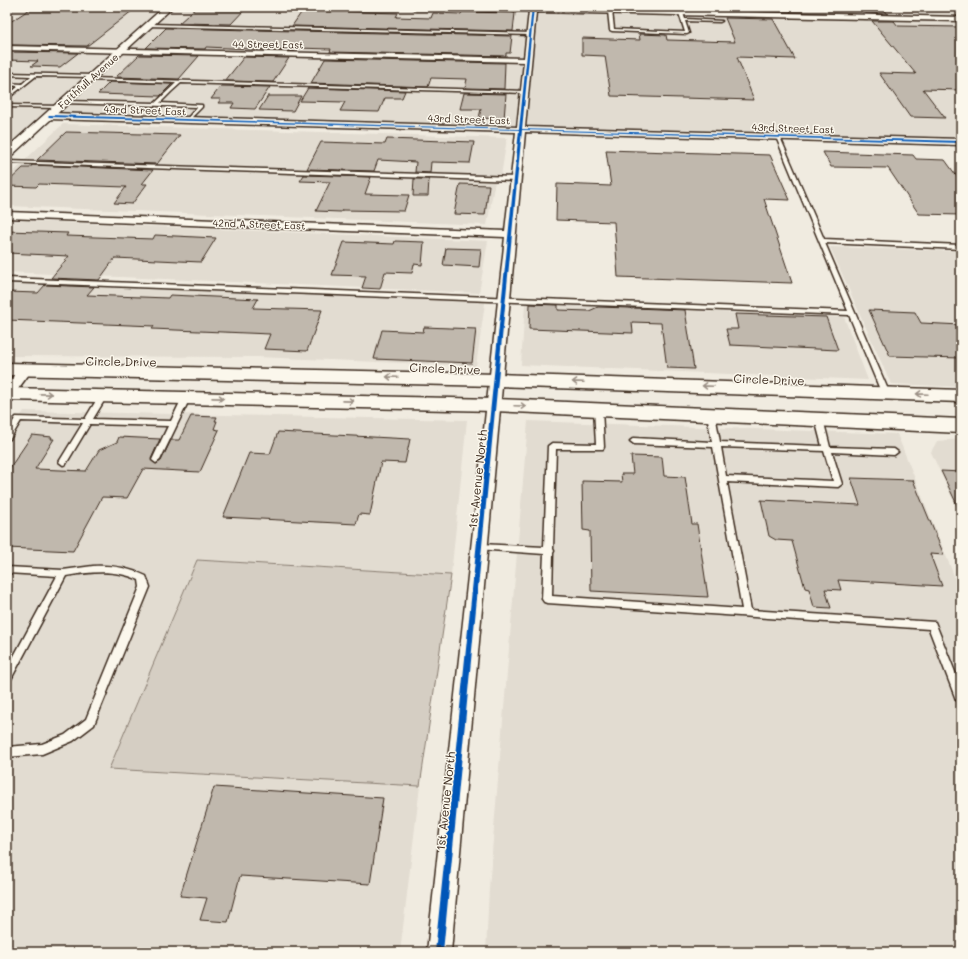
<svg xmlns="http://www.w3.org/2000/svg" width="968" height="959" font-family="Mali,sans-serif">
	<rect width="100%" height="100%" fill="#f0ebe0"/>
	<filter id="ink" filterUnits="userSpaceOnUse"><feTurbulence type="fractalNoise" baseFrequency=".025" numOctaves="2"/><feDisplacementMap in="SourceGraphic" scale="8" xChannelSelector="R" yChannelSelector="G"/><feConvolveMatrix kernelMatrix="1 2 1 2 8 2 1 2 1" color-interpolation-filters="sRGB"/></filter>
	<g filter="url(#ink)">
		<path fill="#e2dcd1" d="M7,7H961V142L49,116L7,154Z
			M63,124L507,138L501,176L25,160Z
			M22,164L495,181L487,225L7,206V178Z
			M7,220L488,241L479,293L7,272Z
			M830,247L961,251V387L891,384Z
			M7,276L486,296L476,366L257,357L7,356Z
			M525,304L844,317L868,380L521,365Z
			M24,411L467,420L451,575L197,560L109,769L420,786L400,952H7V436Z
			M528,421L897,434L961,593V952H486L489,888Z
			M961,439V517L931,452L937,441Z"/>
		<path fill="#d5cec3" stroke="#887c70" d="M197,560L451,575L420,786L109,769Z"/>
		<path fill="#c0b8ad" stroke="#3b2a1e" d="M33,7H137L87,46L7,45V24Z
			M197,7H247L231,24L179,23Z
			M720,7H766L769,11L722,10Z
			M861,7H882L888,14L866,13Z
			M303,10L398,13L396,17L431,18L433,13L461,14L462,12L515,13L513,31L292,26Z
			M725,18L773,19L795,59L737,57L754,100L611,96L605,56L582,55V38L640,40L639,34L666,35L667,40L735,42Z
			M872,21H894L898,26L961,27V90L923,89L945,118L910,117L879,73L916,74Z
			M166,28L512,36L510,53H506V56L330,52L331,49L296,48L294,51L206,47L205,49L146,48Z
			M7,52L78,53L60,67L31,66L38,61L7,60Z
			M139,55L199,56L179,79L116,77Z
			M244,57L289,58L273,82L225,81Z
			M325,59L505,63L504,89L465,88L467,79L431,78L428,87L311,83Z
			M110,82L172,84L160,96L98,94Z
			M221,86L270,87L255,109L231,108L234,103H218L221,99H211Z
			M308,88L405,91L402,98H385L379,112L340,111L345,102L300,101Z
			M464,93L506,94L504,119L479,118L481,109H460Z
			M268,96H301L293,111L259,110Z
			M66,132L180,135L157,164L37,160Z
			M387,139L474,142L470,163L431,162L430,173L415,172L416,162L378,160L374,171L307,169L321,142L385,144Z
			M606,150L770,155L790,200L764,199L792,283L618,277L614,222L556,220L557,184L611,186Z
			M823,152L913,155L916,159L945,160L961,182V215L919,214L888,168L831,167Z
			M32,165L153,170L142,184H147L132,204L114,203L126,187L39,184L36,187L7,186V183L23,168H30Z
			M304,175L371,177L365,194L409,195L404,211L342,210L341,212L316,211L330,182L300,181Z
			M414,179H429L428,196H413Z
			M460,184L489,185L485,215L454,214Z
			M7,231L68,233L66,236L153,239L155,235L216,238L201,262L115,258L99,280L51,278L69,256L7,253Z
			M395,241L424,242L422,265L414,264L412,273L385,272L380,289L362,288L366,276L332,275L344,242L394,244Z
			M446,248L481,249L479,267L443,265Z
			M45,285L94,287L87,295L168,298L170,295L258,299L253,308L322,310L307,351L264,349L270,334L152,329L154,326L7,320V292L38,293Z
			M530,304L558,305V310L589,311L598,307L629,308L632,309L634,308L685,310L694,369L667,368L661,323L632,322L633,333L529,329Z
			M869,310L915,312L921,323L961,325V358L890,356Z
			M735,314L826,317L838,350L730,345L726,329H738Z
			M424,327L476,329L472,363L374,359L382,330L423,332Z
			M191,416L217,417L215,421H217L214,429L219,430L200,472L143,469L127,498L102,497L73,551L7,548V472L32,435L52,437L51,439H54L35,469L86,471L99,450L117,442L119,437L160,439L151,459L156,464L161,461L171,440H179Z
			M278,432L410,439L405,463L381,462L370,515L359,514L356,524L223,517L249,453L270,454Z
			M631,456L662,457L664,476L685,477L692,524H697L708,597L591,591L590,531L583,530L582,481L622,482L621,474H633Z
			M941,471L961,472V513Z
			M851,478L913,480L944,555L930,554L942,586L838,580L841,590L825,589L831,608L814,607L809,589L805,588L792,541L776,540L769,536L761,500L860,505Z
			M214,787L383,798L370,884L240,876L228,922L200,920L207,898L180,896Z"/>
		<g fill="none" stroke-linecap="round" stroke-linejoin="round">
			<g stroke="#3b2a1e" stroke-width="3">
				<path id="service" d="M610,10L612,11L614,29L685,32L679,13L681,12L683,13L685,19L722,21L720,22L685,21L689,33L687,34L612,31L610,30L608,11Z
					M149,24L531,33L533,34L531,35L148,26Z
					M7,73L93,75L95,76L93,77L36,76L7,99V96L19,86L7,85V83L22,84L31,76L7,75Z
					M90,78L525,91L527,92L525,93L181,83L171,92L160,103L202,105V107L188,121L186,120L197,107L63,103V101H65L155,103L176,83L89,80L88,79Z
					M7,105L59,106L61,107L59,108L7,107Z
					M776,136L780,137L824,239L961,245V249L825,243L889,392L888,394H882L881,392L849,315L7,282V278L848,311L776,137Z
					M7,161L516,177L519,179L516,181L7,163Z
					M100,394H106L107,396L93,419L171,421L183,396H189L190,398L160,460L156,463L152,460L168,426L90,424L66,464L63,465L59,462L83,423L21,421L10,439L7,440V431L16,417L85,419Z
					M595,407H598L602,409L604,447L603,449H556L553,549L554,551L553,553L552,596L742,609L713,447L634,444L630,441L634,438L712,442L707,414L711,412L715,414L720,442L822,446L815,419L819,417L823,419L830,447L894,449L898,452L894,455L832,452L842,484L838,487L727,482L751,610L935,622L961,687V701L956,700L955,697L929,629L547,603L544,602L542,599L544,554L477,549L476,547L477,545L480,544L544,547L548,446L552,443L596,444L594,409ZM721,447L824,451L833,481L726,476Z
					M93,566C112,565 129,568 146,576L150,587L95,722L94,725L73,741L42,754L7,757V747L42,744L65,735L86,719L140,587L139,580C115,569 91,572 66,576L10,681L7,682V669L57,576L7,573V567L63,570Z"/>
			</g>
			<g stroke="#3b2a1e" stroke-width="3">
				<path id="minor" d="M411,7H536L961,17V21L536,12L525,127L961,139V145L525,132L451,952H427L505,237L7,218V212L505,231L516,132L49,119L45,116L49,113L517,127L524,62L7,50V46L524,58L529,11L414,9Z
					M25,366L30,367L32,370L12,397L7,398V385L20,367Z"/>
			</g>
			<g stroke="#3b2a1e" stroke-width="3">
				<path id="tertiary" d="M164,7H173L11,156L7,157V148Z"/>
			</g>
			<g stroke="#3b2a1e" stroke-width="3">
				<path id="trunk" d="M7,363L497,374L961,390V402L497,386L7,375Z
					M7,388L495,399L961,419V433L495,411L7,400Z"/>
			</g>
			<use href="#service" fill="#fbf7ec" fill-rule="evenodd"/>
			<use href="#minor" fill="#fbf7ec" fill-rule="evenodd"/>
			<use href="#tertiary" fill="#fbf7ec" fill-rule="evenodd"/>
			<use href="#trunk" fill="#fbf7ec" fill-rule="evenodd"/>
			<g stroke="#fbf7ec" stroke-width="3">
				<path id="cycleway" d="M532,7H534L522,129L961,141V143L522,130L443,952H435L519,130L49,117L48,116L49,115L519,129Z"/>
			</g>
			<use href="#cycleway" fill="#0057b8" fill-rule="evenodd"/>
		</g>
		<defs><path id="oneway-shaft" d="M-6 0H5M1.5-3L5.5 0L1.5 3" fill="none" stroke-width="1.6" stroke-linecap="round" stroke-linejoin="round"/></defs>
		<g stroke="#9b9085">
			<use href="#oneway-shaft" transform="translate(392 377) rotate(-178)"/>
			<use href="#oneway-shaft" transform="translate(578 382) rotate(-178)"/>
			<use href="#oneway-shaft" transform="translate(708 386) rotate(-178)"/>
			<use href="#oneway-shaft" transform="translate(46 394) rotate(1)"/>
			<use href="#oneway-shaft" transform="translate(922 394) rotate(-178)"/>
			<use href="#oneway-shaft" transform="translate(218 398) rotate(1)"/>
			<use href="#oneway-shaft" transform="translate(348 401) rotate(1)"/>
			<use href="#oneway-shaft" transform="translate(520 406) rotate(2)"/>
		</g>
	</g>
	<g text-anchor="middle" dominant-baseline="central" stroke-width="3" stroke-linejoin="round" paint-order="stroke">
		<g font-size="10" fill="#3b2a1e" stroke="#fbf7ec">
			<text transform="translate(268 44) rotate(1)">44 Street East</text>
			<text transform="translate(88 81) rotate(-42)">Faithfull Avenue</text>
			<text transform="translate(145 110) rotate(2)">43rd Street East</text>
			<text transform="translate(469 119) rotate(2)">43rd Street East</text>
			<text transform="translate(793 128) rotate(2)">43rd Street East</text>
			<text transform="translate(259 224) rotate(2)">42nd A Street East</text>
		</g>
		<g font-size="12" fill="#3b2a1e" stroke="#fbf7ec">
			<text transform="translate(121 361) rotate(1)">Circle Drive</text>
			<text transform="translate(445 368) rotate(2)">Circle Drive</text>
			<text transform="translate(769 379) rotate(2)">Circle Drive</text>
			<text transform="translate(477 479) rotate(-84)">1st Avenue North</text>
			<text transform="translate(445 801) rotate(-84)">1st Avenue North</text>
		</g>
	</g>
	<rect width="968" height="959" fill="none" stroke="#fbf7ec" stroke-width="24"/>
	<rect x="12" y="12" width="944" height="935" fill="none" stroke="#3b2a1e" stroke-width="1.5" filter="url(#ink)"/>
</svg>
